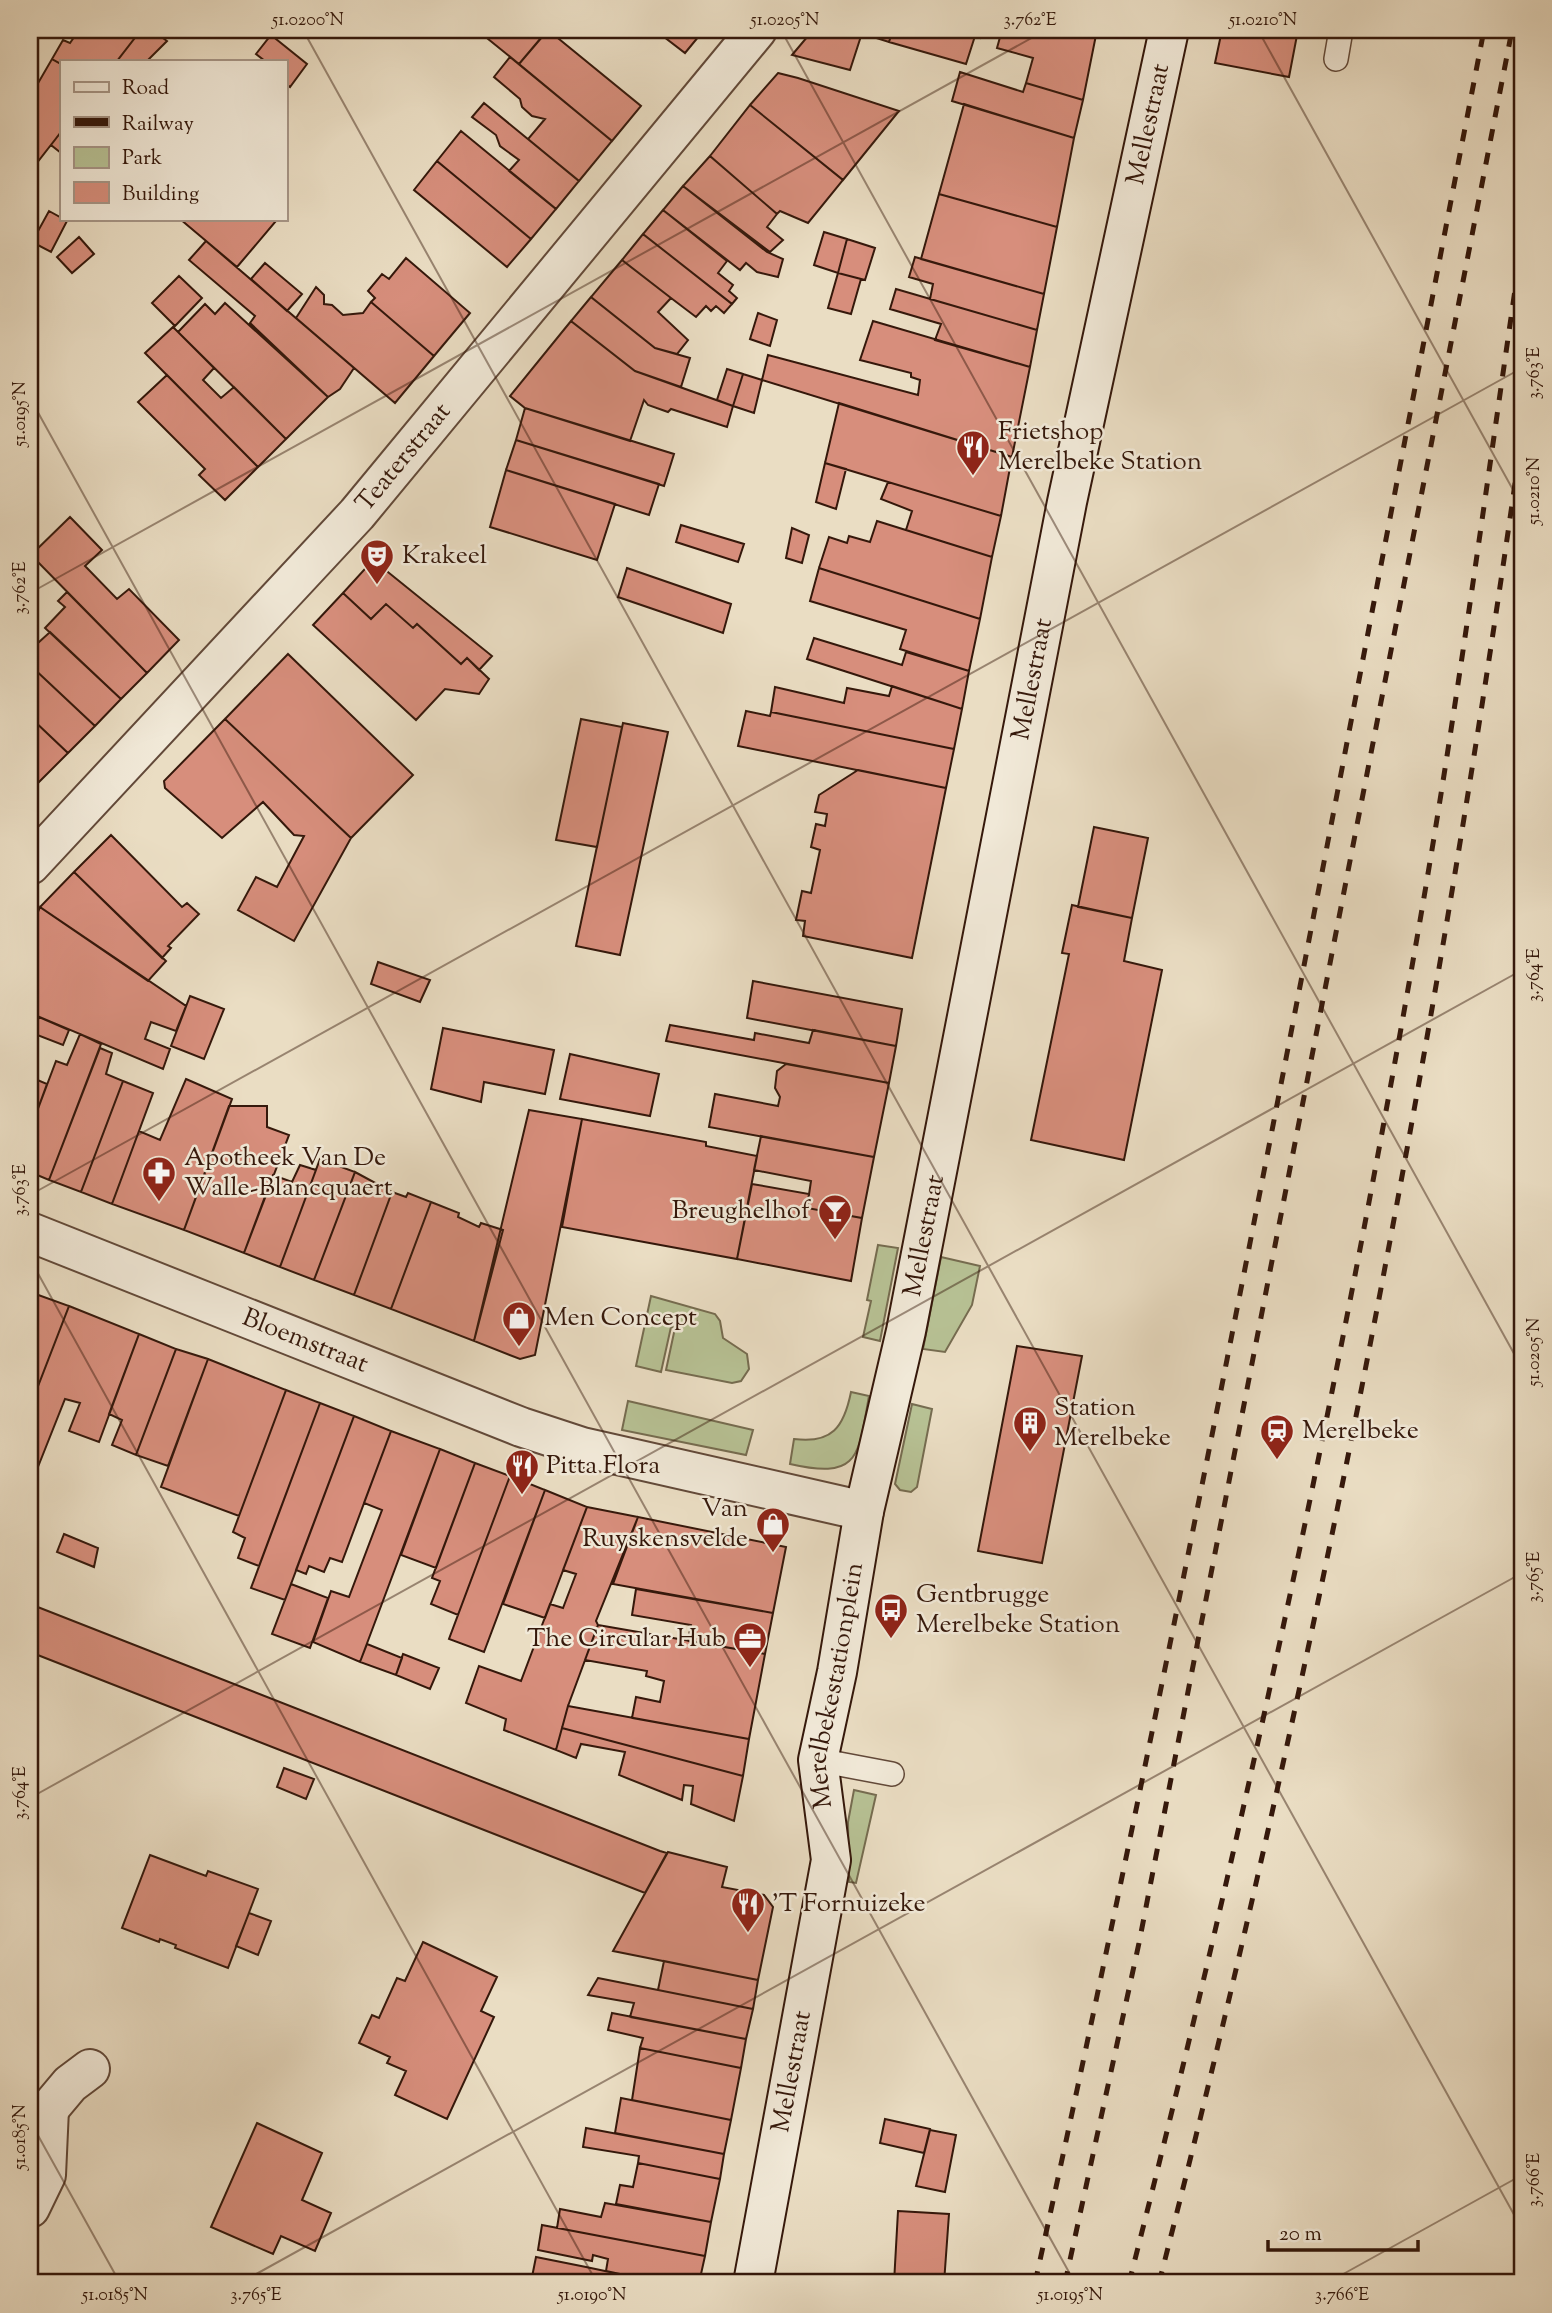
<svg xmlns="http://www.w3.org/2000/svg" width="1552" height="2313" font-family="'Sorts Mill Goudy',serif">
	<rect width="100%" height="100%" fill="#eaddc3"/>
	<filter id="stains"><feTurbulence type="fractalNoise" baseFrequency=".00286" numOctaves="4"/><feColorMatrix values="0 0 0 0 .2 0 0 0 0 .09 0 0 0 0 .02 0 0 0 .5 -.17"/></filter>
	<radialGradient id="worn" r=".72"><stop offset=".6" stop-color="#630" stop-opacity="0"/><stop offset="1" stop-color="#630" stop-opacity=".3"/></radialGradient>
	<path fill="#b7c194" stroke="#766c50" stroke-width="2" d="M878,1245L898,1248L880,1341L863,1337L871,1301L867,1300Z
		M941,1257L980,1266L972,1305L945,1352L923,1349Z
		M651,1296L715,1314L720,1321L723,1338L747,1354L749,1369L741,1381L732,1383L666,1370L675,1328L671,1327L661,1372L636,1366Z
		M851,1392L869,1396C858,1456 860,1480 790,1464L794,1439C832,1444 844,1427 851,1392Z
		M628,1401L753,1430L746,1455L622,1430Z
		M912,1404L932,1409L917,1487L911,1492L900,1490L895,1484Z
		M854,1790L876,1795L856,1883L849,1882L848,1822Z"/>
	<path fill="#d78e7c" stroke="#35180b" stroke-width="2" d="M79,30H141L117,61H61V64L52,59L63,40L70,43Z
		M141,30H152L167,41L147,61H117Z
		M477,30H543L546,32L519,64Z
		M548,30L641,106L612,141L519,64Z
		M655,30H704L685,53Z
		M813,30H851L862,33L850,70L792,55Z
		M851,30H893L889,42Z
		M893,30H983L980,38L975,36L966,64L889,42Z
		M1002,30H1097L1083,100L1026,83L1033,58L997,48Z
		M1222,30H1298L1289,77L1215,63Z
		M271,35L307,64L290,87L285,83V61H265L256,54Z
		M510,57L612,141L579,181L528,139L545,119L532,116L522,107L520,99L494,77Z
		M52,59L61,64V132L36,164L30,162V97Z
		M960,72L1023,92L1026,83L1083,100L1074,138L952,101Z
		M778,73L798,78L899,111L843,180L750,105Z
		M484,103L579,181L556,209L509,171L519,160L500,146L496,135L472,117Z
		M964,104L1074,138L1057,227L939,194Z
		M750,105L843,180L808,223L780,211L777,214L710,156Z
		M461,131L556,209L531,239L437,161Z
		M61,132V153L51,145Z
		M710,156L777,214L767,227L783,240L770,252L683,186Z
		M437,161L531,239L507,267L414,190Z
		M683,186L767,252L783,259L778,277L757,272L746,263L740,270L663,210Z
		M939,194L1057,227L1044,294L921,259Z
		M663,210L727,261L718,273L733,285L729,291L737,298L732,304L643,234Z
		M49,211L67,221L51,252L32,242Z
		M180,219H273L276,221L237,267Z
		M824,232L847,239L838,273L814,265Z
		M643,234L732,304L724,313L716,306L711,311L706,306L696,317L671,298L622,260Z
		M79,237L94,254L72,273L57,257Z
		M847,239L875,248L865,280L838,273Z
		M206,241L354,368L340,389L328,397L250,323L255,316L189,260Z
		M915,257L1044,294L1037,330L930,299L933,284L909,277Z
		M406,258L470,313L434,356L371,302L375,298L368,291L382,274L389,279Z
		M622,260L671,298L658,312L688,340L677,354L655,348L591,297Z
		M265,263L302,294L287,311L251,279Z
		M838,273L861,279L851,314L828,308Z
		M179,276L202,298L175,326L152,303Z
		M316,287L324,295V304L332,305L343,315L363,313L371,302L434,356L395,403L296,318Z
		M896,289L1037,330L1030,367L935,340L941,324L890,309Z
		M591,297L655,348L690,358L681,387L635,371L571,321Z
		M225,303L328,397L286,439L178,332L205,304L215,314Z
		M758,313L777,320L770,346L750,339Z
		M571,321L635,371L733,406L727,427L671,409L668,412L648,405L644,400L630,441L525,408L510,396Z
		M873,321L1030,367L1012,457L762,380L768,355L918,395L920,380L911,377V373L860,360Z
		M173,327L214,368L203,380L221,398L234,387L286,439L258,467L145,353Z
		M727,369L743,374L733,406L717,400Z
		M743,374L762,380L754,413L733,406Z
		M167,375L258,467L225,500L199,475L205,469L138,402Z
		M839,403L1012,457L1001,516L825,463Z
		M525,408L674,454L664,486L516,440Z
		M516,440L659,484L649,515L506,470Z
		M825,463L846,469L836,509L816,502Z
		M506,470L615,504L597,560L490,527Z
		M888,482L1001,516L992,557L906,530L912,511L881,499Z
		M70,517L102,550L85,566L117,599L129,589L179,640L147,673L31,555Z
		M877,521L992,557L980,619L819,568L829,537L847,543L849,536L870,542Z
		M681,525L744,544L738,562L676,542Z
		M792,528L809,535L802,563L786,558Z
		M373,560L492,656L479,670L467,658L461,664L417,624L413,628L386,604L371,619L343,593Z
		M627,568L731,604L723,633L618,597Z
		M819,568L980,619L969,671L900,649L906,630L810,601Z
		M67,592L147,673L121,699L45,628L65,607L58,601Z
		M343,593L371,619L386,604L413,628L417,624L461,664L467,658L489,679L479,694L445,689L416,720L313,625Z
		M50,632L121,699L95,726L30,665V633L39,642Z
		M814,638L902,665L906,652L969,671L962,709L807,659Z
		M288,654L413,775L351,838L225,719Z
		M30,665L95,726L68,753L30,717Z
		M892,686L962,709L954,749L771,712L775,687L844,703L847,688L889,696Z
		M746,711L770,716L771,712L954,749L946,788L738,746Z
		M30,717L68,753L30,791Z
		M225,719L351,838L294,941L238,910L256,877L277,887L304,836L294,835L263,802L222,838L165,788L164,781Z
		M581,719L622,727L597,847L556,840Z
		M623,723L668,732L620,955L576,946Z
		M858,770L946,788L912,958L803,936L805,921L796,920L802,891L811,893L820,850L811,847L816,824L825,826L827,814L815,812L819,795Z
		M1094,827L1148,838L1132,918L1078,907Z
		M111,835L182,907L187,903L199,914L168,946L171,948L162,958L74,872Z
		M74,872L166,961L148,981L40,907Z
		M1072,905L1132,918L1124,961L1162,970L1124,1160L1031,1140L1069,954L1062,953Z
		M40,907L186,1006L176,1031L151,1022L145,1039L170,1049L163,1069L30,1013V932Z
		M378,962L430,980L420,1002L371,984Z
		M753,981L902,1009L896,1046L747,1018Z
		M190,996L224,1009L204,1059L171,1046Z
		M30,1013L39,1017L30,1038Z
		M39,1017L69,1030L63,1045L32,1033Z
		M670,1025L754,1040L755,1033L809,1043L813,1030L896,1046L889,1083L666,1041Z
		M443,1028L554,1050L545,1094L484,1082L481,1102L431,1089Z
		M80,1034L101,1044L49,1180L30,1172V1130L56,1061L67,1065Z
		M100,1048L112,1053L106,1074L123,1081L81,1192L49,1180Z
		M570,1054L659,1074L650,1116L560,1099Z
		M786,1064L889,1083L874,1157L709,1127L715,1094L778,1106L780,1097L775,1088L777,1071Z
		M30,1071L37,1074L35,1079L47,1084L30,1130Z
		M186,1079L232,1099L184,1230L112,1204L139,1131L160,1140Z
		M123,1081L153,1093L112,1204L81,1192Z
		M229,1106H267V1127L289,1135L244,1253L184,1230Z
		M529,1110L582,1119L535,1355L520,1359L474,1341Z
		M582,1119L706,1142V1146L757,1156L737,1259L562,1227Z
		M761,1136L874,1157L862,1218L807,1208L811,1181L754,1170Z
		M320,1159L355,1172L314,1280L280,1267Z
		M300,1165L316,1170L280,1267L244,1253L273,1175L292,1182Z
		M355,1172L392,1192L354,1295L314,1280Z
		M752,1184L809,1194L807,1208L862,1218L851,1281L737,1259Z
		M392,1192L406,1197L408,1193L431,1202L391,1309L354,1295Z
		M431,1202L459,1213L458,1217L479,1227L481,1223L503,1230L474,1341L391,1309Z
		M30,1292L69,1306L30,1407Z
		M69,1306L139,1334L99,1442L69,1431L80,1403L65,1399L30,1487V1407Z
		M139,1334L176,1349L136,1455L112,1445L122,1420L109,1414Z
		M1017,1346L1082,1356L1042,1563L978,1551Z
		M176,1349L208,1359L168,1466L136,1455Z
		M208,1359L286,1390L239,1516L161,1487Z
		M286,1390L320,1403L259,1566L238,1558L245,1538L233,1532Z
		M320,1403L354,1416L285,1600L251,1588Z
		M354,1416L391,1431L342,1562L330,1558L324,1572L309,1566L306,1574L296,1570Z
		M391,1431L440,1449L360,1662L313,1642L331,1591L349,1597L382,1510L364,1503Z
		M440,1449L475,1463L436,1568L401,1555Z
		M475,1463L510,1476L458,1615L431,1604L440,1581L432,1578Z
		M510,1476L545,1490L484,1652L449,1639Z
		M545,1490L587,1507L545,1618L503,1604Z
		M587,1507L638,1517L596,1621L598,1625L568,1706L556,1750L504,1730L506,1719L466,1703L479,1666L521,1681L550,1604L563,1608L576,1574L563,1570Z
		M638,1517L786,1547L773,1613L613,1584Z
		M64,1534L98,1548L94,1567L57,1552Z
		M291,1584L328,1598L310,1648L272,1634Z
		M636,1589L773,1613L765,1654L688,1641L691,1625L632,1615Z
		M30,1604L660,1851L667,1853L645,1893L433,1810L30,1652Z
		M598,1625L765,1654L749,1739L632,1718L636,1697L660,1702L664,1681L646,1676L647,1671L585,1660Z
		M367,1644L402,1658L396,1675L360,1662Z
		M403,1654L439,1668L430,1689L396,1675Z
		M568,1706L749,1739L743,1776L562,1728Z
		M562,1728L743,1776L734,1821L691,1804L693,1786L684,1785L682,1800L619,1775L625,1752L581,1744L576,1758L556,1750Z
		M284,1768L314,1779L306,1799L277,1787Z
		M668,1852L727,1867L722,1887L764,1895L773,1907L758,1980L613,1951Z
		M150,1855L206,1876L208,1871L258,1889L228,1968L175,1948L176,1945L160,1939L159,1942L122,1928Z
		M249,1913L271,1921L258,1955L236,1946Z
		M423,1942L497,1977L481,2011L494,2017L447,2119L395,2095L406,2071L387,2063L390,2057L359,2043L372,2015L379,2018L397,1978L405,1981Z
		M664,1961L758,1980L753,2009L658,1990Z
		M598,1978L753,2009L746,2039L630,2017L634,2003L588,1995Z
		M612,2013L746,2039L741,2068L640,2048L643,2038L608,2030Z
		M640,2048L741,2068L731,2120L632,2100Z
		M621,2098L731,2120L724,2154L615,2133Z
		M885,2119L930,2129L924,2153L880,2143Z
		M257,2123L322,2153L302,2200L331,2213L315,2251L281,2236L273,2254L211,2227Z
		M586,2128L724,2154L720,2179L638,2163L639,2156L583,2147Z
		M930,2130L956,2135L945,2192L916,2186Z
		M638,2163L720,2179L711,2222L616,2204L620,2185L633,2187Z
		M605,2203L711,2222L705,2256L557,2228L560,2209L601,2217Z
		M898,2211L949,2214L944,2283H894Z
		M542,2225L705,2256L699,2283H662L606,2271L608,2259L593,2255L592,2261L538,2250Z
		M536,2257L586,2267L662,2283H544L545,2279L532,2277Z
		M433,2275L471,2283H429Z"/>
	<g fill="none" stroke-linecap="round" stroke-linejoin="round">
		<g stroke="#624939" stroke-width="26">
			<path id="lane" d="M1336,59L1341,30
				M818,1760L892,1774"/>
		</g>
		<g stroke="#624939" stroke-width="42">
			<g id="street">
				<path id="s1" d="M30,865L357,514L757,30"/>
				<path id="s2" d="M30,1232L521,1427L582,1447L864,1511"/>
				<path d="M49,2109L70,2084L90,2069"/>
				<path d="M30,2120L49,2109L46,2175L30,2208"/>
			</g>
		</g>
		<g stroke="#35180b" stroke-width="42">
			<g id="secondary">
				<path id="s3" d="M753,2283L831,1860L818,1760L837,1672L864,1511L906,1331L1067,502L1169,30"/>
			</g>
		</g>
		<use href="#lane" stroke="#f1e9d8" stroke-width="23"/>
		<use href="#street" stroke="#f1e9d8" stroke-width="38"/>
		<use href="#secondary" stroke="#f1e9d8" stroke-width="38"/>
		<path stroke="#35180b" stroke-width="5" stroke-dasharray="12 12" stroke-linecap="butt" d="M1035,2283C1200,1535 1338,782 1484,30
			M1065,2283L1139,1943L1512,30
			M1129,2283C1241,1844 1336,1401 1414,955C1456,718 1487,480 1522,242
			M1159,2283C1315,1674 1435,1057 1522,434"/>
	</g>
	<path fill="none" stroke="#35180b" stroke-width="2" stroke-opacity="0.45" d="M303,30L1522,2229M781,30L1522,1368M1258,30L1522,506M30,398L1075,2283M30,593L1046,30M30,1195L1522,368M30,1259L597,2283M30,1798L1522,970M30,2121L120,2283M240,2283L1522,1573M1327,2283L1522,2175"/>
	<defs>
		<g id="restaurant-pin" transform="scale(1.75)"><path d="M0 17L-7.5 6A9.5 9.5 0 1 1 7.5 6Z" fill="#8f2418" stroke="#f1e9d8"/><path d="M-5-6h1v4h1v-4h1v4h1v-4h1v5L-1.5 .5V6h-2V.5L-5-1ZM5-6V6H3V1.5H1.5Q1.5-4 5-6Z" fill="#fff"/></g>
		<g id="theatre-pin" transform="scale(1.75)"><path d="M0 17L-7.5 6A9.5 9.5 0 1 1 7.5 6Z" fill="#8f2418" stroke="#f1e9d8"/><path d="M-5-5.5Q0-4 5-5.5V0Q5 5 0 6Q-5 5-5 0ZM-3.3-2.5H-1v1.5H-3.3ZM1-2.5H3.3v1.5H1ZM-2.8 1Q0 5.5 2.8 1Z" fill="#fff"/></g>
		<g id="pharmacy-pin" transform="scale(1.75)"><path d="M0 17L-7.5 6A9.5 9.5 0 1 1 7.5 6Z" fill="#8f2418" stroke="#f1e9d8"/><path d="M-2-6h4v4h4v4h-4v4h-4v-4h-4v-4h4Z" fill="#fff"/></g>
		<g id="bar-pin" transform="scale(1.75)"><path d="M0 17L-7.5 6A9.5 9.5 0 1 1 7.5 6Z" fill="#8f2418" stroke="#f1e9d8"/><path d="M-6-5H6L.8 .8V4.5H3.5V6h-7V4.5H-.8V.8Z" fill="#fff"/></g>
		<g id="shop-pin" transform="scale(1.75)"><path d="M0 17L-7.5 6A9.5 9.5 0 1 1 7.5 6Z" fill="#8f2418" stroke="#f1e9d8"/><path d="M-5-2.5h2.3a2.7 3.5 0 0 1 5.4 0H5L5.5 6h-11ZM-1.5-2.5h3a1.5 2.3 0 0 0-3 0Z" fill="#fff"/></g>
		<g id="building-pin" transform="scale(1.75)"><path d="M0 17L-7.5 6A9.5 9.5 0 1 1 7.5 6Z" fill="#8f2418" stroke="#f1e9d8"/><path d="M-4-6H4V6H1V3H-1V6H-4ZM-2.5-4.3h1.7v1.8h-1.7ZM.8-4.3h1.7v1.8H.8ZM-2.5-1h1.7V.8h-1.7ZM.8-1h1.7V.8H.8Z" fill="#fff"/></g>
		<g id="station-pin" transform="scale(1.75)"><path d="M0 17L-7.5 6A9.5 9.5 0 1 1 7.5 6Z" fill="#8f2418" stroke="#f1e9d8"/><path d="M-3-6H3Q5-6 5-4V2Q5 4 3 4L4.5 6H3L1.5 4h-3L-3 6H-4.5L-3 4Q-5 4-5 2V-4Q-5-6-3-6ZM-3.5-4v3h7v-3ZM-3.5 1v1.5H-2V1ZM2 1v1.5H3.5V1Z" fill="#fff"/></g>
		<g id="bus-pin" transform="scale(1.75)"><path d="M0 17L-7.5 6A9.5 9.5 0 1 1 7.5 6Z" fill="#8f2418" stroke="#f1e9d8"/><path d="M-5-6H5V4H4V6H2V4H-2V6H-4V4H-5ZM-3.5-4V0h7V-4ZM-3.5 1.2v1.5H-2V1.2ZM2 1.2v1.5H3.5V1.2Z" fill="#fff"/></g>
		<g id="office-pin" transform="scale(1.75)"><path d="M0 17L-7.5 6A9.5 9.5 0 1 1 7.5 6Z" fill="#8f2418" stroke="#f1e9d8"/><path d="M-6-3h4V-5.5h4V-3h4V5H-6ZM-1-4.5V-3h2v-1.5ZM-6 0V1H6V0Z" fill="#fff"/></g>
	</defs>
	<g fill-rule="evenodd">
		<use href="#restaurant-pin" x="973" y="447"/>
		<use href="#theatre-pin" x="377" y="556"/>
		<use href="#pharmacy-pin" x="159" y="1173"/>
		<use href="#bar-pin" x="835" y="1211"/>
		<use href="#shop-pin" x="519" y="1318"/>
		<use href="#building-pin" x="1030" y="1423"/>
		<use href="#station-pin" x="1277" y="1431"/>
		<use href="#restaurant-pin" x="522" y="1466"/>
		<use href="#shop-pin" x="773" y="1524"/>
		<use href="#bus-pin" x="891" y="1610"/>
		<use href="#office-pin" x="750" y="1639"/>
		<use href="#restaurant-pin" x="748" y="1904"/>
	</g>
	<g text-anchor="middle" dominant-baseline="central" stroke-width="5" stroke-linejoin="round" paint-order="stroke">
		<g font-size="26" fill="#35180b" stroke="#f1e9d8">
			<text stroke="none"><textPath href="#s3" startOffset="2200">Mellestraat</textPath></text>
			<text stroke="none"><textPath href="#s1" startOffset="553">Teaterstraat</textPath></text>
			<text stroke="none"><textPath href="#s3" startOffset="1633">Mellestraat</textPath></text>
			<text stroke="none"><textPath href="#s3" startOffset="1066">Mellestraat</textPath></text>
			<text stroke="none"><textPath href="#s2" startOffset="296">Bloemstraat</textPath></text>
			<text stroke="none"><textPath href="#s3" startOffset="607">Merelbekestationplein</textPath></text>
			<text stroke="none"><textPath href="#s3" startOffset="215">Mellestraat</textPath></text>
		</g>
		<g font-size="26" fill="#35180b" stroke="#f1e9d8" text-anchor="start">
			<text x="998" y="432">Frietshop<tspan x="998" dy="30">Merelbeke Station</tspan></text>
			<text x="402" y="556">Krakeel</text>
			<text x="184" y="1158">Apotheek Van De<tspan x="184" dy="30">Walle-Blancquaert</tspan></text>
			<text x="810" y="1211" text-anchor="end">Breughelhof</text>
			<text x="544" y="1318">Men Concept</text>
			<text x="1054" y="1408">Station<tspan x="1054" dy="30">Merelbeke</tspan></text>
			<text x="1302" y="1431">Merelbeke</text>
			<text x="546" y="1466">Pitta Flora</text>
			<text x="748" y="1509" text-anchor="end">Van<tspan x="748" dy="30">Ruyskensvelde</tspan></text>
			<text x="916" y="1595">Gentbrugge<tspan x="916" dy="30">Merelbeke Station</tspan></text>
			<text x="726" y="1639" text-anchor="end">The Circular Hub</text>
			<text x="772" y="1904">'T Fornuizeke</text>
		</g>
	</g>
	<rect width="1552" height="2313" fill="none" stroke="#eaddc3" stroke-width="77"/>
	<rect x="60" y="60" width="228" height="161" fill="#f1e9d8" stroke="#a69586" stroke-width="2"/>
	<rect x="74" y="82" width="35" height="10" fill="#f1e9d8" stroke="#a69586" stroke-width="2"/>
	<text x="122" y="94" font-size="21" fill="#35180b">Road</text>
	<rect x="74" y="117" width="35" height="10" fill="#35180b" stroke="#a69586" stroke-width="2"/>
	<text x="122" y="130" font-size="21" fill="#35180b">Railway</text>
	<rect x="74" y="147" width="35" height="21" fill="#b7c194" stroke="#a69586" stroke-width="2"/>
	<text x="122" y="164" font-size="21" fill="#35180b">Park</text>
	<rect x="74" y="182" width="35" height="21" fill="#d78e7c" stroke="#a69586" stroke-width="2"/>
	<text x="122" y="200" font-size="21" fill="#35180b">Building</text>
	<path d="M1268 2240v10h150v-10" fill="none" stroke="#35180b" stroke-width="3.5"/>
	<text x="1279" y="2240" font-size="21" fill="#35180b" stroke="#f1e9d8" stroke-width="5" paint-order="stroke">20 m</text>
	<rect x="38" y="38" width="1476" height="2236" fill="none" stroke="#35180b" stroke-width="2.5"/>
	<g font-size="18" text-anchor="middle" fill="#35180b">
		<text x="308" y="25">51.0200°N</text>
		<text x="785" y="25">51.0205°N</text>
		<text x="1030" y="25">3.762°E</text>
		<text x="1263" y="25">51.0210°N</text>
		<text transform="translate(1533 373) rotate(-90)" y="6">3.763°E</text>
		<text transform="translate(19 414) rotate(-90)" y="6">51.0195°N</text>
		<text transform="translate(1533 491) rotate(-90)" y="6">51.0210°N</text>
		<text transform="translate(19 588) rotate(-90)" y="6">3.762°E</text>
		<text transform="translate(1533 975) rotate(-90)" y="6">3.764°E</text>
		<text transform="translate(19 1190) rotate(-90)" y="6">3.763°E</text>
		<text transform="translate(1533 1352) rotate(-90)" y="6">51.0205°N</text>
		<text transform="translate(1533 1577) rotate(-90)" y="6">3.765°E</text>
		<text transform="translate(19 1793) rotate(-90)" y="6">3.764°E</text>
		<text transform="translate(19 2137) rotate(-90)" y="6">51.0185°N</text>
		<text transform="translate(1533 2180) rotate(-90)" y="6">3.766°E</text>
		<text x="115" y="2300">51.0185°N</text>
		<text x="256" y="2300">3.765°E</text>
		<text x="592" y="2300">51.0190°N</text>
		<text x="1070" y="2300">51.0195°N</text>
		<text x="1342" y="2300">3.766°E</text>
	</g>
	<rect width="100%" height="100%" filter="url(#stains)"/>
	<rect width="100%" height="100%" fill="url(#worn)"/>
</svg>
